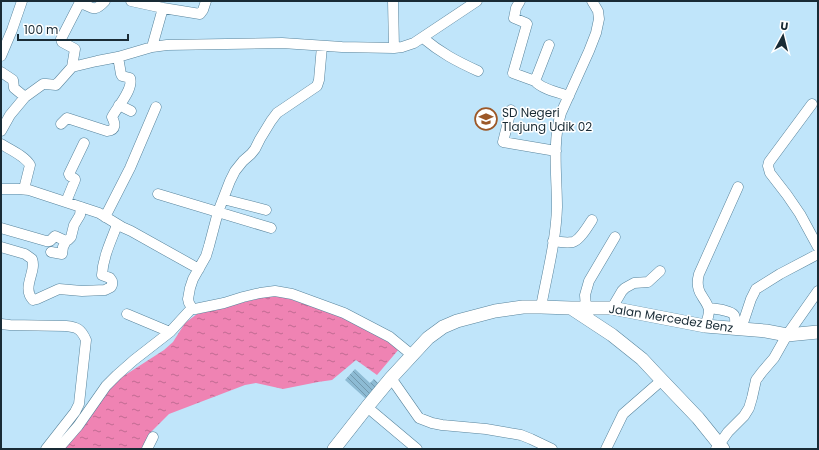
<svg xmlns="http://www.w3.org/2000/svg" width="819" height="450" font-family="Poppins,sans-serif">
	<defs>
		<pattern id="water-ripples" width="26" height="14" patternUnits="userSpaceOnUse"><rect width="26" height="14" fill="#ef83b3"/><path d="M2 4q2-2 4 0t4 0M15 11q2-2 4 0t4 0" fill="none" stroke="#c16b92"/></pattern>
		<pattern id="building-back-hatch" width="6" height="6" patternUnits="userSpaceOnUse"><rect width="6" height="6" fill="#8dbbd4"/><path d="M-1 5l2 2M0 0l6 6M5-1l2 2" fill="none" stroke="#7298ad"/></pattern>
	</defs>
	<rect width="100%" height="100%" fill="#c0e5fa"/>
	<path fill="url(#water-ripples)" d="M273,296H281L290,299L342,317L394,343L399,349L377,375L356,360L332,380L318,382L283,389L256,383L245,385L169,414L149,434L144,449H63L108,389L119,379L164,350L173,342L185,323L197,314L260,298Z"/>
	<path fill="url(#building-back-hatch)" d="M355,369L370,383L374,379L378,383L366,399L345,380Z"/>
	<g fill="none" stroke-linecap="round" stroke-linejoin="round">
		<g stroke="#58849c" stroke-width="11">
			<path id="minor" d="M131,1L163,8L152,47
				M393,1L394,48
				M520,1L516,8L514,18L526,23L527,24L513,73L535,81C541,89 560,93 569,96
				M163,8L200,14L203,10L206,1
				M423,38C441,53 456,61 478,71
				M322,46L319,80L317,86L277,113L271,121L260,139L255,149L251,154L243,161L235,171L230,181L218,212L209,246L206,256L193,279L190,288L188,299L189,303L192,308L195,309L224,303L243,297L260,293L275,291L292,294L344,313L390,337L412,355
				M1,56L12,30L22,1
				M72,67L75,49L62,42L61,39L79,4C92,3 91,16 105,1
				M1,72L13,80L14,88L25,97
				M535,81L549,45
				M812,104L769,162L768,166L770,173L787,195L800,214L818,247
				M119,105L131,111
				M511,110L503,142L556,151
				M61,124L67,118L107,131C117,130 115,123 112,117C117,107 134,89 130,78L122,76L121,74L118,57
				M1,131L10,115L25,97L43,84H46L56,85L72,67L97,61L118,57L152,47L167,45L282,43L342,47L394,48L402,47L414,43L477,1
				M1,144C9,149 25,156 30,165L24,189
				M1,189H19L29,190L99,213L122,227L131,231L199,269
				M158,194L271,228
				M223,199L266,210
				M66,202L75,180V179L70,176L69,174L84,143
				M105,217L130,168L156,107
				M1,228L46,241H50L55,236L66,241L68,240L71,237L74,225L80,215L81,207
				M553,241C559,242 567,243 573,242C580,240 588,226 592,220
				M1,247L25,254L32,259C37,272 21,287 33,300L37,299L59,289L82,291L105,290L111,287L112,285V281L110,278L102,275C103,257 111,241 117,225
				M51,252L62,254L63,247L66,241
				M541,307C547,274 556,241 557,207C557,177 552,142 561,113L589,51L596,33L599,19L598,11L592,1
				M586,308L585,295L589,281L615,237
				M612,308L622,291L625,288L634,283L648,282L660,271
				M709,308C715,309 730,310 734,315C736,319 735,325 735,328
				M127,314L170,332
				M1,324L10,325L66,326C77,327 81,329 86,340L79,404L75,412L46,449
				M705,326C707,321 709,316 709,310C708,304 704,300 702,296C697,289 697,281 699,274L738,187
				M741,329L751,299L756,289L780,274L818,254
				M391,378L419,418L432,423L442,425L486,429L521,435L531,439L552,449
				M367,407L417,449
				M58,449L78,426L106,386L117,375L134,360L170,332L192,308
				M147,449L153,437
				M606,449L623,414L662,380
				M716,449L728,432L744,416L749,408L752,398L756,380L762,372L774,358L787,335L818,291"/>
		</g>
		<g stroke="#58849c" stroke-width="14">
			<path id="major" d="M571,308H612L705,326L766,331L787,335L818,332
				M334,449L367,407L391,378L428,338L443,327L457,321L495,311L523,307H541L571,308L612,335L642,359L656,374L698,418L723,449"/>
		</g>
		<use href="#minor" stroke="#fff" stroke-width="10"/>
		<use href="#major" stroke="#fff" stroke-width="13"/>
	</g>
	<defs>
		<g id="school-ring" transform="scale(1.15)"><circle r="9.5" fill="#fff" stroke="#9c5828" stroke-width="1.5"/><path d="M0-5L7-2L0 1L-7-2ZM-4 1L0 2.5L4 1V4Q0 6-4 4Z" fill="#9c5828"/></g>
	</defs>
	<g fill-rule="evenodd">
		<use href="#school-ring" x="486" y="119"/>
	</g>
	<g text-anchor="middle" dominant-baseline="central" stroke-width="3" stroke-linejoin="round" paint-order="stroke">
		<g font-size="12" fill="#192b35" stroke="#fff" text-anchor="start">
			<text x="502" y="112">SD Negeri<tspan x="502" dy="14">Tlajung Udik 02</tspan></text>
		</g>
		<g font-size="12" fill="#192b35" stroke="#fff">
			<text transform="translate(671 318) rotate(9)">Jalan Mercedez Benz</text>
		</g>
	</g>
	<rect width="819" height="450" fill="none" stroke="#192b35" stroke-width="4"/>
	<g transform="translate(783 36) rotate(7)" stroke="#ffffff" stroke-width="3" paint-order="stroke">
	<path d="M0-3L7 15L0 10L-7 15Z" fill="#192b35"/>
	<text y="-6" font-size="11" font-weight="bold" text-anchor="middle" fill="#192b35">U</text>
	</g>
	<path d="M18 34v6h110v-6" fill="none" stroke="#192b35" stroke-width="2"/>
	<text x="24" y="34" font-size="12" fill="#192b35" stroke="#ffffff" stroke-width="3" paint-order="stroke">100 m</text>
</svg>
